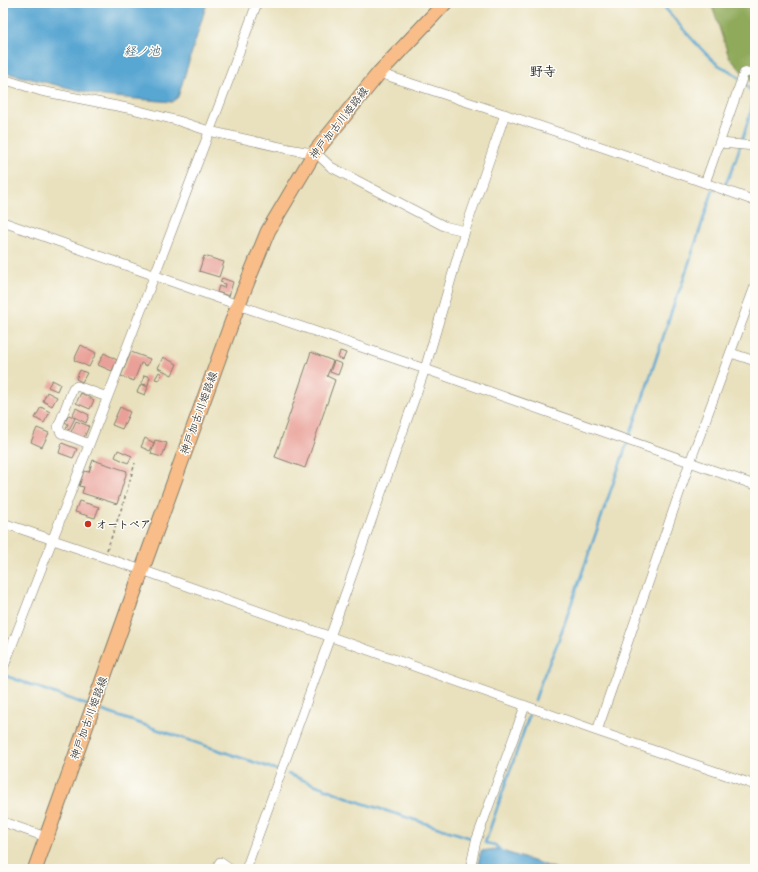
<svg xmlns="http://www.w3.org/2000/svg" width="758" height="872" font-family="'Shantell Sans','Klee One',sans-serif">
	<rect width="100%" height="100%" fill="#fdfcf7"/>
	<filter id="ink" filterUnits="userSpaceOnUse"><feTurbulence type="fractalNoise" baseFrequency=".025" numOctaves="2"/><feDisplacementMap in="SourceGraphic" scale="8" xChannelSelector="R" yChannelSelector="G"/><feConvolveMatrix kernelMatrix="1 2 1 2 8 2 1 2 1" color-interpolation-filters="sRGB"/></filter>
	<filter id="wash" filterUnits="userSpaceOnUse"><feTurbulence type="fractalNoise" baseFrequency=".012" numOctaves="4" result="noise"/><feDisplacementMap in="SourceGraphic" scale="16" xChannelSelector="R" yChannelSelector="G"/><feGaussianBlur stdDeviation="0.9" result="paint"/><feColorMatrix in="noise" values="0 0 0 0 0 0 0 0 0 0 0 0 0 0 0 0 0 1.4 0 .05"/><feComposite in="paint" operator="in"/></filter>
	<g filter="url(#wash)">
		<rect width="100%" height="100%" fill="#e9e1be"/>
		<path fill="#90aa5c" stroke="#56633c" d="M711,3H755V86L729,57Z"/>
		<path fill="#59a6d2" stroke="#3a6177" d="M3,3H207L178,97L172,102L102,96L3,72Z
			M496,849L557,869H477L481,851Z"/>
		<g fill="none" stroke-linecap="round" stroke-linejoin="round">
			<path stroke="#59a6d2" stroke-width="2.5" d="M661,3C678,23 695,45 716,63C723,69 732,70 739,78
				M722,186L726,183L735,162L751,111L753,98L751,91L744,83
				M6,676L87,705
				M535,700L541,682L558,642L647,386L676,298L681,287L713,190L716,189
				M103,711L277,770
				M288,774L362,803L474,839
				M503,853L495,845L485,843L529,716"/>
		</g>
		<g id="blocks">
			<path fill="#e9a098" d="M204,256L224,262L219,277L199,271Z
				M222,278L233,282L229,296L217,292L219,286L224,288L225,284L220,282Z
				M81,345L96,353L89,367L74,360Z
				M340,351L346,353L343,360L338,358Z
				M131,352L150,359L147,366L141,363L134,381L121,376Z
				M311,352L333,361L327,376L335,380L305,468L275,457Z
				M104,353L117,360L112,371L98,365Z
				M163,357L177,364L172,375L158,368Z
				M334,361L342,364L338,375L330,372Z
				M80,370L87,373L82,382L76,379Z
				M159,372L162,374L159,380L155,379Z
				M144,375L150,377L148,385L142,384Z
				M52,380L60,384L57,391L48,387Z
				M141,384L148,387L145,395L137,392Z
				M47,392L57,397L52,406L43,401Z
				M81,393L94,400L90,409L76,403Z
				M41,407L50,412L44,423L35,418Z
				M120,407L130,412L122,429L112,425Z
				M76,408L89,415L86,423L72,416Z
				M69,415L75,418L69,430L66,428L68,424L65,422Z
				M76,421L89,426L84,438L71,432Z
				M37,428L49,433L42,447L31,442Z
				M145,438L154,443L150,451L141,447Z
				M155,440L167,443L162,457L151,454Z
				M62,443L77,449L73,458L59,453Z
				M118,450L132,456L128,463L115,457Z
				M93,460L127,471L117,504L82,493L84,487L79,486L84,471L89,472Z
				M79,501L99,507L95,518L75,512Z"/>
		</g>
	</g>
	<g filter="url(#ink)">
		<use href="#blocks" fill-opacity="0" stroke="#827e6d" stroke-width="1"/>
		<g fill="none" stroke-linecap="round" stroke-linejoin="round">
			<g stroke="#827e6d" stroke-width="10">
				<path id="minor" d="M379,73C505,114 631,156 755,201
					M3,79L41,91L132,109L179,121L209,131L289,149L306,152H315L331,167L444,226L465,231
					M720,143L755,146
					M705,183L744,73L755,71
					M3,222L238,305L425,369L755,485
					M731,353L755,361
					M89,444L61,433L58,427L73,388L77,386L107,397
					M3,523L142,570L597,731L755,785
					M3,669C87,447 176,226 257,3
					M597,731L690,462L755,286
					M3,822L46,837
					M216,869L220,862L230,869
					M246,869L330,637L425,369L465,231L505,114
					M470,869L476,841L525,706"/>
			</g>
			<g stroke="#827e6d" stroke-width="16">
				<path id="primary" d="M35,869L142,570L238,305L268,231L315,152L379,73L445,3"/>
			</g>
			<path stroke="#827e6d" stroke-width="1.5" stroke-dasharray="3 3" stroke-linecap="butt" d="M107,550L123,504L135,463"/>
			<use href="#minor" stroke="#fff" stroke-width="9"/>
			<use href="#primary" stroke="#f8bd88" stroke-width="14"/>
		</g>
	</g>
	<circle fill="#c8321e" stroke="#fdfcf7" stroke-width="1.5" cx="88" cy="524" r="4"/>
	<g text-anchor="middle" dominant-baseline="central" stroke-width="3" stroke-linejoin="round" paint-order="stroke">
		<g font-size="11" fill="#1c1c1c" stroke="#fdfcf7">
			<text transform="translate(339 123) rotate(-52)">神戸加古川姫路線</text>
			<text transform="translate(199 413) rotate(-70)">神戸加古川姫路線</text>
			<text transform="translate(89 718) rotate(-70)">神戸加古川姫路線</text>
		</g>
		<g font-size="11" font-weight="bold" fill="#1c1c1c" stroke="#fdfcf7" text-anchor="start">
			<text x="96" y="524">オートペア</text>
		</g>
		<g font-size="12" font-style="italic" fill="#375a6e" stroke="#fdfcf7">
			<text x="142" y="51">経ノ池</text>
		</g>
		<g font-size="13" font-weight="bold" fill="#1c1c1c" stroke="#fdfcf7">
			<text x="543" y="71">野寺</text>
		</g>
	</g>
	<rect width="758" height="872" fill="none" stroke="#fdfcf7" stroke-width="16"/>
</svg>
